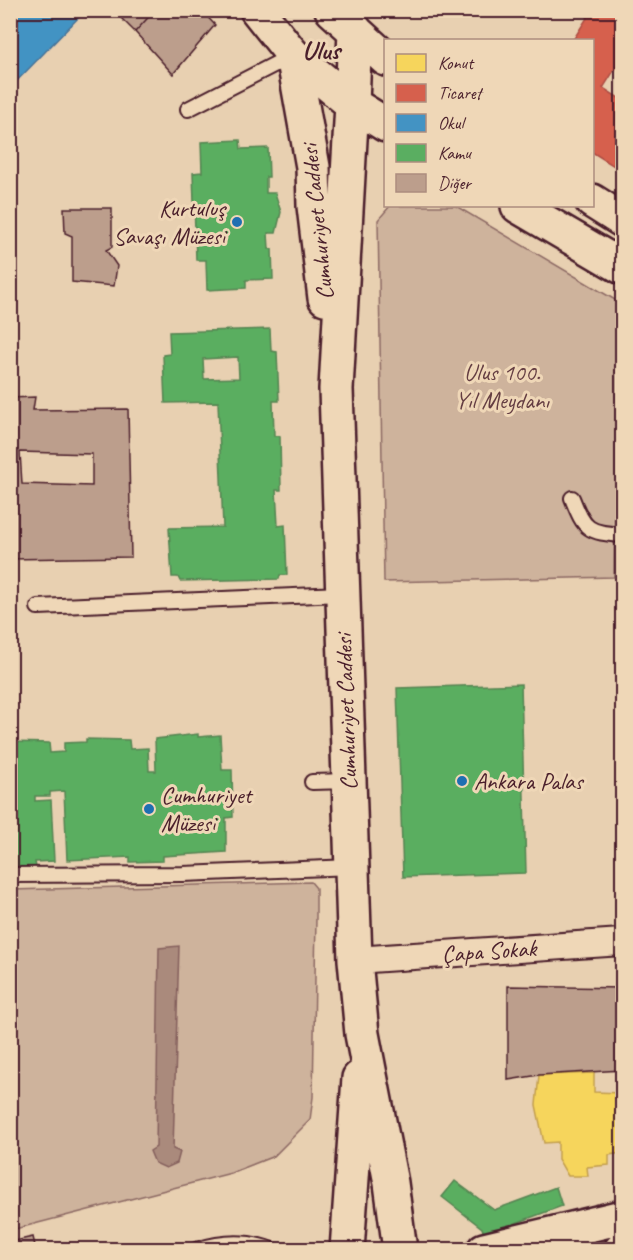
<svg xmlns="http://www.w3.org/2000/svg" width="633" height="1260" font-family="Caveat,sans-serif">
	<rect width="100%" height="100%" fill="#e8d0b1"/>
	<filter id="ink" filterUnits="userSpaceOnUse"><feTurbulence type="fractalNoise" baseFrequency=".0167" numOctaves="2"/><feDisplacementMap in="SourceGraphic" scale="12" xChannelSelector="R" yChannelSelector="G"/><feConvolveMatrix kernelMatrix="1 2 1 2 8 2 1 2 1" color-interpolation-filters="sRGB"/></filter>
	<g filter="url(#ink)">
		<path fill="#ceb39c" stroke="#8c6964" stroke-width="1.5" d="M390,206H456L622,304V484L615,504L614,577L384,582L378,220Z
			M311,882L316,888V917L313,1097L310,1120L274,1156L231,1173L11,1230V890Z"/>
		<path fill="#aa8a7c" stroke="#845f5c" stroke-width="1.5" d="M179,946L173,1149L180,1152L177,1163L166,1168L155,1163L150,1151L156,1147L159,948Z"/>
		<path fill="#f6d55c" stroke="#c29e4d" stroke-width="1.5" d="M594,1073V1092L622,1093V1153L609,1155V1165L587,1167L588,1176H568L558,1159V1142L544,1143L536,1105L539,1075Z"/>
		<path fill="#d6604d" stroke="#ac4c43" stroke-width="1.5" d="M592,10H622V58L603,88L622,100V171L592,152V40H573Z"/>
		<path fill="#4393c3" stroke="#457095" stroke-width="1.5" d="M18,10H81L83,13L10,88V18Z"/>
		<path fill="#5aae61" stroke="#558351" stroke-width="1.5" fill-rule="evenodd" d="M240,140L241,149L268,148L269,177H266V193H275L281,212L276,233H268L269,249H272L273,279L246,280V288L207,290L206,260H196L193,173L202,172L201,142Z
			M270,329L271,351L277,352L279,401H273L274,436H280L281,490H276L278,526L285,525L287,575H280L279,579L180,581L178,577H172L169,528L223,527L218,402L165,403L163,355L170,354L169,332ZM238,357L239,378L204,379L203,359Z
			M521,684L526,873L403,877L397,688Z
			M198,734V737L220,735L222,770H232L233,817L226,818V852L163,856V861L130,862V857L67,860L64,791L50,792V796H35V801L51,800L54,861L35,862L36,867L10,869V742L49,743L50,753L64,752V743L86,742V739L129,740L130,749L148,748L149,771H156L155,739Z
			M455,1181L494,1210L556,1187L562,1206L505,1227L512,1250H489L482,1228L442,1197Z"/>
		<path fill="#bc9e8c" stroke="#4a1f2b" stroke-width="1.5" fill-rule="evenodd" d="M113,10H155L135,32Z
			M155,10H201L215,25L173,74L135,32Z
			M64,208H112V247L106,250L117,266L114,286L72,282V236L65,233Z
			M35,397L33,410L128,409L131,557L10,559V398ZM20,452L92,454V486L22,484Z
			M508,986L622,988V1070L539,1075L508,1080Z
			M33,1237L36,1250H10V1242Z"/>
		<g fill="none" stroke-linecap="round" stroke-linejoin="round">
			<g stroke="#4a1f2b" stroke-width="18">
				<path id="service" d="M188,109L293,55
					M572,498C585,531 588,532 622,535
					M38,607L341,594
					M312,782L349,781
					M10,875L183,874L352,867
					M196,1250C221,1242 247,1240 272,1250"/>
			</g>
			<g stroke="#4a1f2b" stroke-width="30">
				<path id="minor" d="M355,960L622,942"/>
			</g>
			<g stroke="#4a1f2b" stroke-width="38">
				<path id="secondary" d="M293,55L313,167L314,206L325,298
					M352,104L336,389L355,960L362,1034L391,1183L400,1250
					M347,1250L359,1078"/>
			</g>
			<g stroke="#4a1f2b" stroke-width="38">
				<path id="primary" d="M257,10L293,55L352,104L386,125
					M332,10L386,59
					M352,104L355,30
					M592,201L622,220
					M518,206L622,267
					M484,1250L622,1217
					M621,1250L622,1249"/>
			</g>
			<use href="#service" stroke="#efd7b7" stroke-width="14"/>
			<use href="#minor" stroke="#efd7b7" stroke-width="26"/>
			<use href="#secondary" stroke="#efd7b7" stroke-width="33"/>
			<use href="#primary" stroke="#efd7b7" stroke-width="33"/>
		</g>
	</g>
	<g fill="#1f6fb2" stroke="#efd7b7" stroke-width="2">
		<circle cx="237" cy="222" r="6"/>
		<circle cx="462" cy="781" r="6"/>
		<circle cx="149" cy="809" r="6"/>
	</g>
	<g text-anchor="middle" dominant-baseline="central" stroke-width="6" stroke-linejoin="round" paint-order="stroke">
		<g font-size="24" fill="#4a1f2b" stroke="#efd7b7" text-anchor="start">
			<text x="225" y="208" text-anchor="end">Kurtuluş<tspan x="225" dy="28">Savaşı Müzesi</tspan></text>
			<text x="474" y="781">Ankara Palas</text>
			<text x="161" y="795">Cumhuriyet<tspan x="161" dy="28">Müzesi</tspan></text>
		</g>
		<g font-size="24" fill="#4a1f2b" stroke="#efd7b7">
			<text transform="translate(317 222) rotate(-96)">Cumhuriyet Caddesi</text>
			<text transform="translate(346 712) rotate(-92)">Cumhuriyet Caddesi</text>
			<text transform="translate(489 951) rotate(-4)">Çapa Sokak</text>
		</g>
		<g font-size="24" fill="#643d42" stroke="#efd7b7">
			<text x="502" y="372">Ulus 100.<tspan x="502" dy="28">Yıl Meydanı</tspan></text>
		</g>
		<g font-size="27" font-weight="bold" fill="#4a1f2b" stroke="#efd7b7">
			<text x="321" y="50">Ulus</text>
		</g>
	</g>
	<rect width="633" height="1260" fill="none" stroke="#efd7b7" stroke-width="36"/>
	<rect x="18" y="18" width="597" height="1224" fill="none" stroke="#4a1f2b" stroke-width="2" filter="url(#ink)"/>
	<rect x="384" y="39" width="210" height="168" fill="#efd7b7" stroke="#ad8d7f" stroke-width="1.5"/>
	<rect x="396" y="54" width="30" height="18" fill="#f6d55c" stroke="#ad8d7f" stroke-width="1.5"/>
	<text x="438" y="69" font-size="18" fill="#4a1f2b">Konut</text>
	<rect x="396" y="84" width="30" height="18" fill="#d6604d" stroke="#ad8d7f" stroke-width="1.5"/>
	<text x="438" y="99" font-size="18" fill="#4a1f2b">Ticaret</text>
	<rect x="396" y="114" width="30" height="18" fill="#4393c3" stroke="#ad8d7f" stroke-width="1.5"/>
	<text x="438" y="129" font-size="18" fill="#4a1f2b">Okul</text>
	<rect x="396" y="144" width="30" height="18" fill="#5aae61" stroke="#ad8d7f" stroke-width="1.5"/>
	<text x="438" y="159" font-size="18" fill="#4a1f2b">Kamu</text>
	<rect x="396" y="174" width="30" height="18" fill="#bc9e8c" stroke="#ad8d7f" stroke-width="1.5"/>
	<text x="438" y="189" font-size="18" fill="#4a1f2b">Diğer</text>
</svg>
